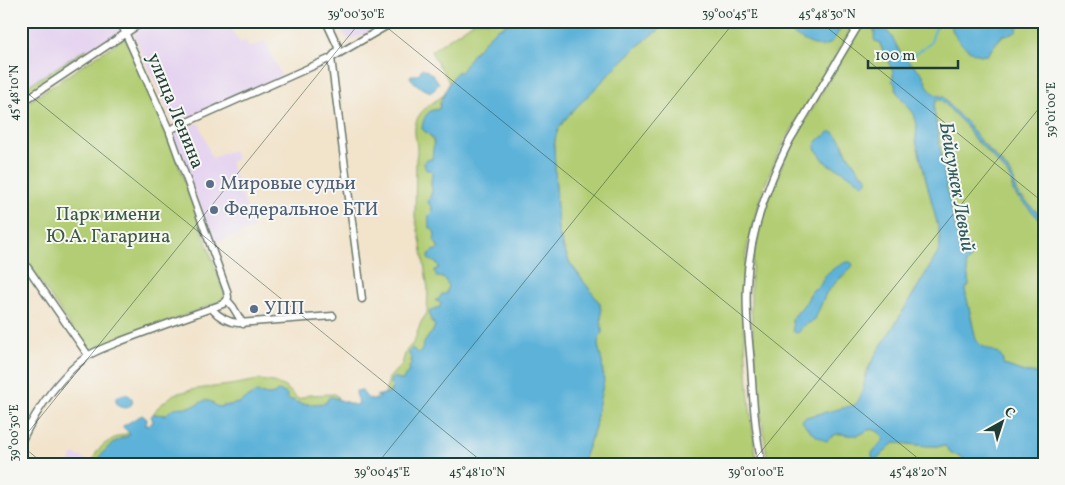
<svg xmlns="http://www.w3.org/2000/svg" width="1065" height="485" font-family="Vollkorn,serif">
	<rect width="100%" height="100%" fill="#f6f6f2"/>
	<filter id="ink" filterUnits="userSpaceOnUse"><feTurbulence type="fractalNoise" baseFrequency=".02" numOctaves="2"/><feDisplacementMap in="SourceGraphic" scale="10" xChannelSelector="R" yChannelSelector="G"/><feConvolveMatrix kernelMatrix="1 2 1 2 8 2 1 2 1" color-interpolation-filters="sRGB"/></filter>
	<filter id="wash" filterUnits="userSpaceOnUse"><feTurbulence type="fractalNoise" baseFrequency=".0096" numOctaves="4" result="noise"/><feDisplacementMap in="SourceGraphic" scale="20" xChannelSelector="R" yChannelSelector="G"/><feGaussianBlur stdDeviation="1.12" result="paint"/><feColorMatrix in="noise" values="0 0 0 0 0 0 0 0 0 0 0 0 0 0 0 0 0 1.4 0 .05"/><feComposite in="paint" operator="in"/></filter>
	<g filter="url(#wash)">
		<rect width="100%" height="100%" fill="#f2e3cb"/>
		<path fill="#e5d3f0" d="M21,21H119L124,33L117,37L116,35L89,53L85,49L21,90Z
			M151,21H227L240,43L246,41L249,48L265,41L282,77L174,124L133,33Z
			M339,21H372L376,28L359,37L358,36L349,41L346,35H344L342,32L344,31L338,22Z
			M199,123L212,158L233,150L237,159L230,162L254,229L212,244L173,134Z
			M73,454L96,463L69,464Z"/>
		<path fill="#b2cd73" stroke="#688554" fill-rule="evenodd" d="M475,21H509L507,22L503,27L497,29L492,33L472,55L465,67L460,72H457L449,84C446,72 436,64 431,51Z
			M673,21H774L782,26L834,39L844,21H856L780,150L765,185L752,226L746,253L743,286V315L749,399L755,450L758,464H582L595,427L598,408L602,362L598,345L599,338L602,332L600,304L570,263L564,248L558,230L554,147C555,140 556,133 559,128C567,115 580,104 591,93C616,67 641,39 673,21Z
			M865,21H870C876,31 873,32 875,41L879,42L884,54L893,71L896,91L914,114L917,125L916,140L939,231L940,246L938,253L895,324L874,357L866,372L863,393L860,400L856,405L806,417L802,420L827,441C839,428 843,437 857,435C862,435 864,431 868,430C875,428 882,433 884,439L872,453L880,457L891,444L896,443L929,446H945L952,454L960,456L969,464H768L759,400L751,309V279L754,254L762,218L771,190L789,149L844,55ZM826,135L842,142C845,152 858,172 867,177L841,170L827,164L815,148C817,140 820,138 826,135ZM836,268L847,273L838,280L826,293L815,319L809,323L803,326L796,333L793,331L792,319L807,301L810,294L814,289H818C825,280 824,273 836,268Z
			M882,21H951C949,36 972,58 987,55C998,42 997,36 1015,32L1020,21H1044V219L1016,192L1014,181L1006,167L977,137L969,125L949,105L944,97C940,96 936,96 933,93C928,89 926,82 924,77C920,68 910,64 904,58C899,52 896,44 892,37C889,33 885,30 882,25L883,23Z
			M116,35L117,37L21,101V90L86,49L89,53Z
			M125,37L167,131L225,295L222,301L88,352L21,253V107Z
			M444,95L440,102L439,109L432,110L426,117L422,129C424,131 426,132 428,134C436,140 433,150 432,159L425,160L429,169L431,170L432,173L431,183L432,192L428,202C429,203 432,209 432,210C434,220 423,222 434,231L437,246L439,248L438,249L433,251L439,265V277L443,278L448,283C447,295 445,295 436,301L441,303L440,307L430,311V320L435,326C432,334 429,334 426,340C423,344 423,348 421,352L418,353L414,350L411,357V365L409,367L410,371L405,375L403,380H399L390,383L393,387L391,389V392L385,394L389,378L402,364L406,351L414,342L421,322L427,313L428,289L420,239L415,217L416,159C419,145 414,139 415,127C416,112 432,103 444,95Z
			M937,100H941L944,103L968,128L973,138L981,145L1007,173L1012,182V188L1017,197L1028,207L1044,224V373H1027L1004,365L1002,358L982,346L976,340L965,290L969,285L966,264L971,258L970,247L960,242L957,237L945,180L934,110V105Z
			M259,380C271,381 281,383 290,391C293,394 294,397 299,399L308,395L334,394L337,396L338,400L332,397L327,400L326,403L304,404L295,402L289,400L278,391C266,401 263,389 251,395C248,396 245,400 242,402C239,403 222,407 218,407C215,406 214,404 212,402H202C191,410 177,404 166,415L153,414L158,407L174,394L196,389L230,385Z
			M129,433L130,435C115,439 103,451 96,463L93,462C95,446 115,436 129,433Z"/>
		<path fill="#5db2d9" stroke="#3e7886" d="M509,21H673C641,39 616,67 591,93C580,104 567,115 559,128C556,134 555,140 554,147L558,230L563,248L570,263L596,298L600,304L601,311L602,332L599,338L598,345L602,362L604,381L598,408L595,427L582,464H95C103,450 114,440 130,435L129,433L123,427V426L142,415L147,419L146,426L151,424L153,421L151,416L153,414L166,415C174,405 178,408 189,407C196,406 200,403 205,400C211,400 214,406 219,407L239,403L256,392C265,394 270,398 278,391L286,393L287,395V398L289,400H293C300,406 316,405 326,403L329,397H332L354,405L359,404L356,393V391L361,390L368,399L371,398L372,400L380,398V397L376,396L391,392V389L393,387L390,384L391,379L395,377L399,380H403L405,375L410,371L409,367C412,364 413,359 409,355V352L412,348L418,353L421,352C423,348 423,344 426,340C430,334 432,334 435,326C429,315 424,311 440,307L441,303L435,300H438L442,294H446C450,286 447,276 436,277V274L435,272V270L439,268L438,264L428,259C428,253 433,251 438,249L439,248L434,240C436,233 435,231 429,227C429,225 428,217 429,215L432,212V209L428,202L432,192L431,183L432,173L431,170H426L424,164L425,160L432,159L434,142L431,136L422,129C422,124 425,113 431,111C433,110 436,110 439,109C442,97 449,81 457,72H460L462,70L472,55L492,33L497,29L503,27L507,22Z
			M774,21H844C840,29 836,39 829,44C816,54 785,28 774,21Z
			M870,21H882L883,23L882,25C885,30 889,33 892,37C896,44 899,52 904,58C910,64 920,68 924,77C926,82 928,89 933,93C936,96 940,96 944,97L949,105L969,125L977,137L1011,174L1014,180L1016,192L1044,219V224L1013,192L1012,182L1007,173L981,145L973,138L968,128L944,103L941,100H937L934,105V110L945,180L957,236C962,244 968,244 973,251L971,258L966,264L969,285L965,290L976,340L982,346L998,353L1002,358L1004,365L1027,373H1044V464H969L960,456L952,454L945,446H929L896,443C887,445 884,456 875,459L872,457V453L884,439C882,433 875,428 868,430C864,432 862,435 857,435C843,437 839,428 827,441C819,440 804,427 802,420L806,417L855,405C865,394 863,379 870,366C877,351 887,337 896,323C910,300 924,276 938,253L940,246L939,231L916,140L917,125L916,121L914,114L896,91L895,83L892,81C896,71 888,63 884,54C882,50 882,46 879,42L875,41L874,39L875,31Z
			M951,21H1020L1016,32L1009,35L1004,34L1000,38L987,55C972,58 949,36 951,21Z
			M422,68L432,74L439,83L434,90L431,92C423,89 414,84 410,77L411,75H417L420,72Z
			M829,132H834L842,142L844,149L860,173L867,177V181L865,184L861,183L841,170L827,164L815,148C817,137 823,139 829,132Z
			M846,262H850L853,264L852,267L838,280L826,293L815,319L809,323L803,326L799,332L796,333L793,331L792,319L807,301L810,294L814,289L818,288C821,285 822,281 824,277C829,270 839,266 846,262Z
			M124,394C130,395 134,398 132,404L127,408L120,407L116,402V397Z"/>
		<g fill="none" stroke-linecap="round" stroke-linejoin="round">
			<path stroke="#5db2d9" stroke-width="2" d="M906,60L931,43C933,33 936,23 947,21"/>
		</g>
	</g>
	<g filter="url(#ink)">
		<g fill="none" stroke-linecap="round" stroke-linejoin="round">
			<g stroke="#697769" stroke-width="9">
				<path id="minor" d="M120,21L169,130L227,291L228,297L227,300L233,307L243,324
					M326,21L338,47L337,51L331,58L362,299
					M21,103L144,21
					M169,130L331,58L395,21
					M21,258L88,355
					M211,308C218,316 226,322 238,323L333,316
					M21,442C37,409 57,379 86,357C96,350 110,346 121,341C155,328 189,316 223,304L227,300
					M762,464C755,432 753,398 751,365C749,339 745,312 747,285C749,234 767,185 790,140L861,21"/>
			</g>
			<use href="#minor" stroke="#fff" stroke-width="6"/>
		</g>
	</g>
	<path fill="none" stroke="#1f3d34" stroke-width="1" stroke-opacity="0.45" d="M379,21L925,464M819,21L1044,203M21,88L485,464M21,441L361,21M21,445L44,464M377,464L735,21M751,464L1044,102"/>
	<g fill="#5c6f8a" stroke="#f6f6f2" stroke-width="2">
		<circle cx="210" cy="184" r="5"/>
		<circle cx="214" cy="210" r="5"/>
		<circle cx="254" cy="309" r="5"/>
	</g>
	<g text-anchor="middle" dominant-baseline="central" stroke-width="4" stroke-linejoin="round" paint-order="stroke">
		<g font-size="19" fill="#1f3d34" stroke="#f6f6f2">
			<text transform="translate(175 111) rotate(68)">улица Ленина</text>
		</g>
		<g font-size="19" fill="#4e5e75" stroke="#f6f6f2" text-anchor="start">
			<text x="220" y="184">Мировые судьи</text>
			<text x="224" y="210">Федеральное БТИ</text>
			<text x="264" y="309">УПП</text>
		</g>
		<g font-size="19" fill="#3c5a41" stroke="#f6f6f2">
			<text x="108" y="215">Парк имени<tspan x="108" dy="22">Ю.А. Гагарина</tspan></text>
		</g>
		<g font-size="20" font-style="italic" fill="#2e5a5d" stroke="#f6f6f2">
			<text transform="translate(956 187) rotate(80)">Бейсужек Левый</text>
		</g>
	</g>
	<rect width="1065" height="485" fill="none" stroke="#f6f6f2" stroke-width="55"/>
	<g transform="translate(1002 422) rotate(39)" stroke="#f6f6f2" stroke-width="4" paint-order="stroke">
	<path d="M0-4L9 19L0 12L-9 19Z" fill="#1f3d34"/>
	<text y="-8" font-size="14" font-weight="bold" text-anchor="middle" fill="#1f3d34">С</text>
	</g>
	<path d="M868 60v8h90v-8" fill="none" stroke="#1f3d34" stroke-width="2.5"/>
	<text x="875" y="60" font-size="15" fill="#1f3d34" stroke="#f6f6f2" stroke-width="4" paint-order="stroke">100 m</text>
	<rect x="28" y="28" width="1010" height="430" fill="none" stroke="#1f3d34" stroke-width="2"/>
	<g font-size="12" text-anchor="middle" fill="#1f3d34">
		<text x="356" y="18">39°00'30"E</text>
		<text x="730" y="18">39°00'45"E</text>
		<text x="827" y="18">45°48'30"N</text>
		<text transform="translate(14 93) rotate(-90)" y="4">45°48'10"N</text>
		<text transform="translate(1051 110) rotate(-90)" y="4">39°01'00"E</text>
		<text transform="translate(14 433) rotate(-90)" y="4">39°00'30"E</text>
		<text x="382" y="476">39°00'45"E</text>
		<text x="477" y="476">45°48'10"N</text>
		<text x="756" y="476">39°01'00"E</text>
		<text x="918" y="476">45°48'20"N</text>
	</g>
</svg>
